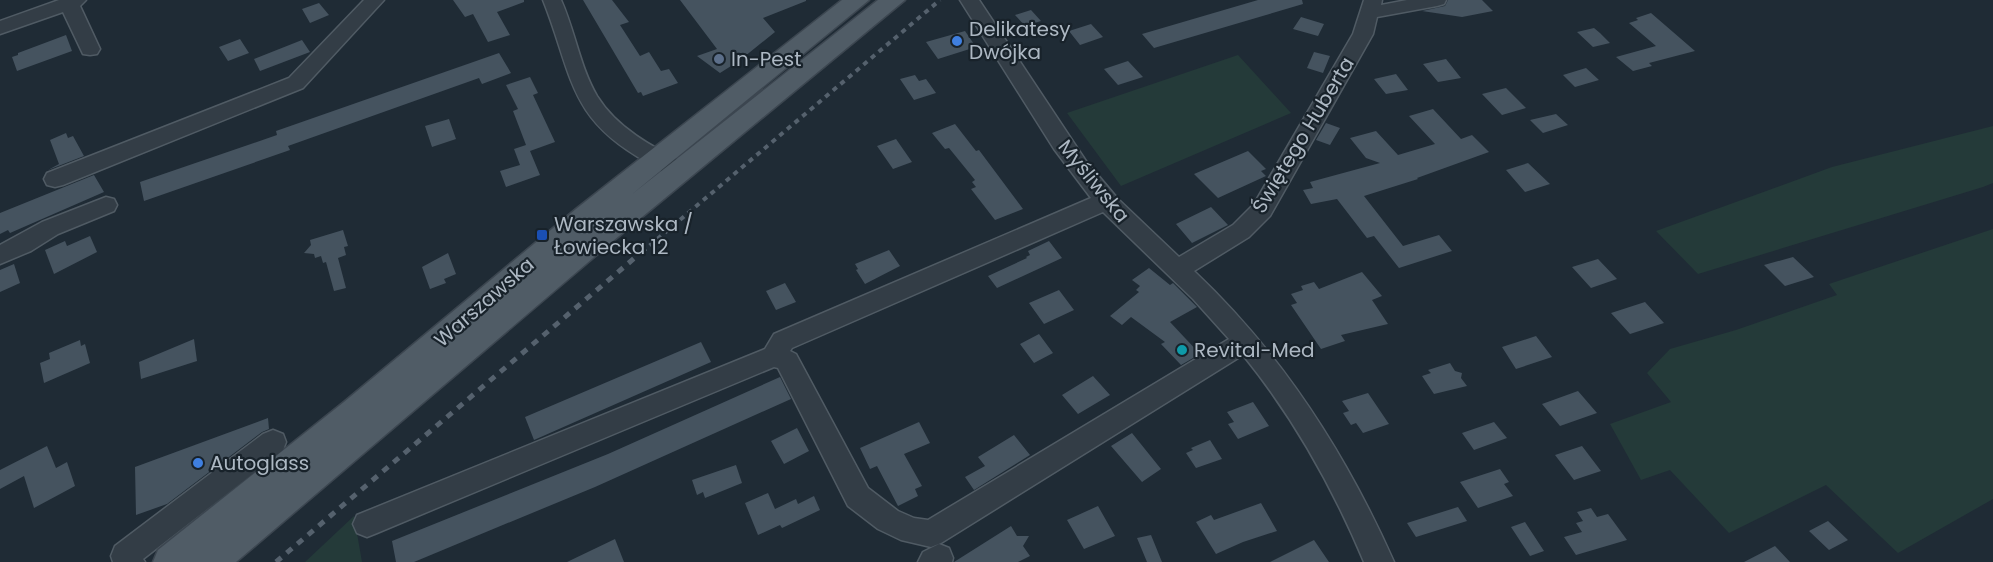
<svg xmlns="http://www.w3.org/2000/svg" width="1993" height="562" font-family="Poppins,sans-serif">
	<rect width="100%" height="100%" fill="#1f2b35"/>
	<path fill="#243a39" d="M1238,55L1291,113L1121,186L1067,113Z
		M1993,126V183L1983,187L1698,274L1656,231L1832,167Z
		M1993,229V499L1898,553L1826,485L1729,533L1670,470L1641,480L1610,424L1671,402L1647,373L1670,349L1736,330L1837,295L1829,284Z
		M354,516L362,562H305Z"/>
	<path fill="#45535f" d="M453,0H524V2L497,12L510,35L488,42L473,14L465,17Z
		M583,0H612L629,22L620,25L640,56L649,52L661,71L669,69L678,83L643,96L641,92L638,93Z
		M680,0H806V1L763,18L775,32L739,61L720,73L697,56L717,49Z
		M1258,0H1302L1303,4L1154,48L1142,34Z
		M1448,0H1482L1493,11L1462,17L1422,11L1445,6Z
		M319,3L329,15L310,23L302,9Z
		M1031,10L1041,21L1025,26L1015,15Z
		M1651,13L1695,51L1649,63L1652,66L1633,71L1616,57L1656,46L1629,23L1638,20L1636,18Z
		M1301,17L1324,24L1318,36L1293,29Z
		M1091,24L1103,37L1080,45L1069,31Z
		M1594,28L1600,33L1610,43L1593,47L1577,32Z
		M965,31L976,47L938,59L926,42Z
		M66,35L72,51L17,71L12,57L18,55V53Z
		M240,39L249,53L228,61L219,47Z
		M302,40L310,52L260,71L254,59Z
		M1314,52L1330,56L1323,73L1307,68Z
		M499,53L511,73L482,84L479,78L288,146L290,150L144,201L140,182L277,135L276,131Z
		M1446,59L1461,78L1438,82L1423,64Z
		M1128,61L1143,77L1118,85L1104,69Z
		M1586,68L1599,80L1575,87L1563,75Z
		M1396,74L1408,90L1386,94L1374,79Z
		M915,75L919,81L926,79L936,93L914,100L900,79Z
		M530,77L538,93L533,95L555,142L530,151L540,175L506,187L500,171L520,165L514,149L526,145L513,111L518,109L506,85Z
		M1506,88L1526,108L1502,115L1482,94Z
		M1433,109L1461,139L1472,135L1489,152L1417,178L1418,179L1364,196L1403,246L1439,235L1452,251L1399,268L1374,236L1367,238L1337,199L1311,204L1303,190L1313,188L1310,182L1380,163L1366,158L1350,138L1376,131L1398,155L1435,144L1409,116Z
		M1556,114L1568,125L1543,133L1530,120Z
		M449,119L456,139L432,147L425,126Z
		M1326,123L1340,128L1330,145L1316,140Z
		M955,124L976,151L979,150L1023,209L995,220L971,189L976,187L972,182L975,180L949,148L945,149L932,133Z
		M66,133L68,138L73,136L84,156L48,170L59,164L50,140Z
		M896,139L912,162L893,169L877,146Z
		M1248,151L1266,169L1261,171L1266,176L1218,198L1194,174Z
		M1528,163L1550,184L1525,192L1506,170Z
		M94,175L104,192L10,233L8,230L0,234V213Z
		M1211,207L1228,225L1192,243L1176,224Z
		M343,230L348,246L344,247L346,255L338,258L346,288L334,291L326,262L323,263L321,256L315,258L314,254L304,253L311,245L310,240Z
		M90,236L97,252L54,274L45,250L65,241L67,246Z
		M1049,241L1062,258L997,288L988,276L1027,258L1026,257L1030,255L1028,251Z
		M889,250L900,266L865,284L856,270L858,269L855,264Z
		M448,253L456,274L444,279L446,283L430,289L422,267Z
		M1793,257L1814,277L1785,286L1764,265Z
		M1598,259L1617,279L1591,288L1572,267Z
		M14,264L20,283L0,292V270Z
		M1149,268L1170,285L1173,283L1197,307L1170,322L1200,354L1181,365L1161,344L1165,342L1131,317L1122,325L1110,316L1139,292L1136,290L1140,286L1132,280Z
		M1362,272L1382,296L1372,300L1388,324L1341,335L1345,341L1321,349L1291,305L1297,303L1291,294L1303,290L1301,286L1314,282L1319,289Z
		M785,283L796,302L776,310L766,291Z
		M1059,290L1074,310L1044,324L1029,303Z
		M1645,302L1664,323L1630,334L1611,313Z
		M1039,334L1053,353L1034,363L1020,344Z
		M1536,336L1552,357L1516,369L1502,347Z
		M194,339L197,361L141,379L139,362Z
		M80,340L81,346L85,344L90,363L44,383L40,363L50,359L49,353Z
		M701,342L711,362L534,440L525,417Z
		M1450,363L1455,371L1462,373L1461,378L1467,386L1434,394L1422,376L1431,373L1428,370Z
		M1093,376L1110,395L1078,414L1062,395Z
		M780,377L791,399L595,487L474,537L414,562H396L392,541L608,454Z
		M1578,391L1597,413L1560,426L1542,404Z
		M1368,393L1389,424L1363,433L1356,423L1351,425L1343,413L1349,411L1342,401Z
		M1253,402L1269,426L1238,439L1228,424L1234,422L1227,412Z
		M268,418L269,429L262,432L167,504L136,515L135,467Z
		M919,422L930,443L904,454L922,486L915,489L918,496L898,506L877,466L870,469L860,448Z
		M1494,422L1507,438L1474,450L1462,433Z
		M797,428L809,451L784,464L771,441Z
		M1132,433L1161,469L1142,482L1111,446Z
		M1014,435L1030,455L974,490L965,477L985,466L978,457Z
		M1210,440L1222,459L1196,468L1186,453L1193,450L1191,448Z
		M47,446L56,468L67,462L75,486L34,508L24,476L0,489V470Z
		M1582,446L1601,471L1574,480L1555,455Z
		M736,465L742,483L705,498L703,492L697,495L692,480Z
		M1500,469L1509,482L1504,484L1513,496L1478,508L1460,482Z
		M768,493L775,509L796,499L798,504L814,496L820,510L782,528L780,525L758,535L745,503Z
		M1261,503L1277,531L1243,542L1216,554L1196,522L1211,515L1214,520Z
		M1098,506L1115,536L1084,549L1067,520Z
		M1458,507L1467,521L1416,537L1407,523Z
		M1591,508L1597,517L1608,514L1627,540L1576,555L1564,537L1582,532L1576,523L1583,521L1577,512Z
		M1828,521L1848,540L1829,550L1809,531Z
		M1525,522L1544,551L1530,556L1511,527Z
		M1011,526L1017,536H1029L1023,546L1030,556L1018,562H954Z
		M1151,535L1162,562H1147L1137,538Z
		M615,539L624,562H567Z
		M1314,540L1329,562H1270Z
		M1775,546L1790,562H1744Z"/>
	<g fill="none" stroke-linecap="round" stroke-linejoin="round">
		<g stroke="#505b64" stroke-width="3">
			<path id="minor" d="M59,0H86L80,6L100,49L97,54L90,55L83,54L63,12L0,34V21Z
				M364,0H384L303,88L63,185L55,187L47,185L44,179L47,173L289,78Z
				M543,0H561C575,31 580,67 597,96C617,128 652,147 685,163L688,169L685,175C671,179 659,169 647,162C567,118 573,75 543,0Z
				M960,0H979L1086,161L1118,199L1179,257L1233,225L1254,204L1353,34L1364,0H1382L1381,5L1407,0H1446L1444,4L1437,6L1377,17L1373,34L1270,216L1249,237L1194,271C1282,354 1345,452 1394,562H1364C1333,488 1294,418 1243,355L941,543L931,547L901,540L878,529L848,506L778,368L774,367L377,533L367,537L357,533L353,524L357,515L765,349L774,334L1091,198L1054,149ZM1103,212L1193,299L1229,339L928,520L914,518L898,511L868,488L796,354L790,351L792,348Z
				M106,197L114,199L117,205L114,211L58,234L31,251L0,264V245L42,222Z
				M273,430L283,434L286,442L283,450L143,559L145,562H113L111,556L115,546L263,434Z
				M939,544L949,548L953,558L952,562H918L923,552Z"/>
		</g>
		<g stroke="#3c4650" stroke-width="3">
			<path id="major" d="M842,0H869L631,195L878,0H905L613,241L236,562H153L158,550L344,402L576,209Z"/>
		</g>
		<use href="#minor" fill="#333d46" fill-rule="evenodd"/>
		<use href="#major" fill="#505c66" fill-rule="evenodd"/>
		<path stroke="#55616d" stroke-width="4" stroke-dasharray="5 5" stroke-linecap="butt" d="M642,252L940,0"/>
		<path stroke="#55616d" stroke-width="5" stroke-dasharray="7 7" stroke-linecap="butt" d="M276,562L644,250"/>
	</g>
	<g fill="#3f7fe0" stroke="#18222a" stroke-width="2">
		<circle cx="957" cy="41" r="6"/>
		<circle cx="198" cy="463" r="6"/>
	</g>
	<circle fill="#5c6f8a" stroke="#18222a" stroke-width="2" cx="719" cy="59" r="6"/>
	<rect fill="#1a4fb4" stroke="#18222a" stroke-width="2" x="536" y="229" width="12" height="12" rx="3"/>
	<circle fill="#0f9aa8" stroke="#18222a" stroke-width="2" cx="1182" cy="350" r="6"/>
	<g text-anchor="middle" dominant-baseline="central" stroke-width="4.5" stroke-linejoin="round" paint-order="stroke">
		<g font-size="20" fill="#adb8c3" stroke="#18222a" text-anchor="start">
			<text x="969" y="29">Delikatesy<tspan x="969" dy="23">Dwójka</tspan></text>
			<text x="731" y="59">In-Pest</text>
			<text x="554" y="224">Warszawska /<tspan x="554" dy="23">Łowiecka 12</tspan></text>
			<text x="1194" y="350">Revital-Med</text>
			<text x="210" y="463">Autoglass</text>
		</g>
		<g font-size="20" fill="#adb8c3" stroke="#18222a">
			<text transform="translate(1303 135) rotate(-59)">Świętego Huberta</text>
			<text transform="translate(1094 181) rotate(51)">Myśliwska</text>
			<text transform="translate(484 302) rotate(-41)">Warszawska</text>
		</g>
	</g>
</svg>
